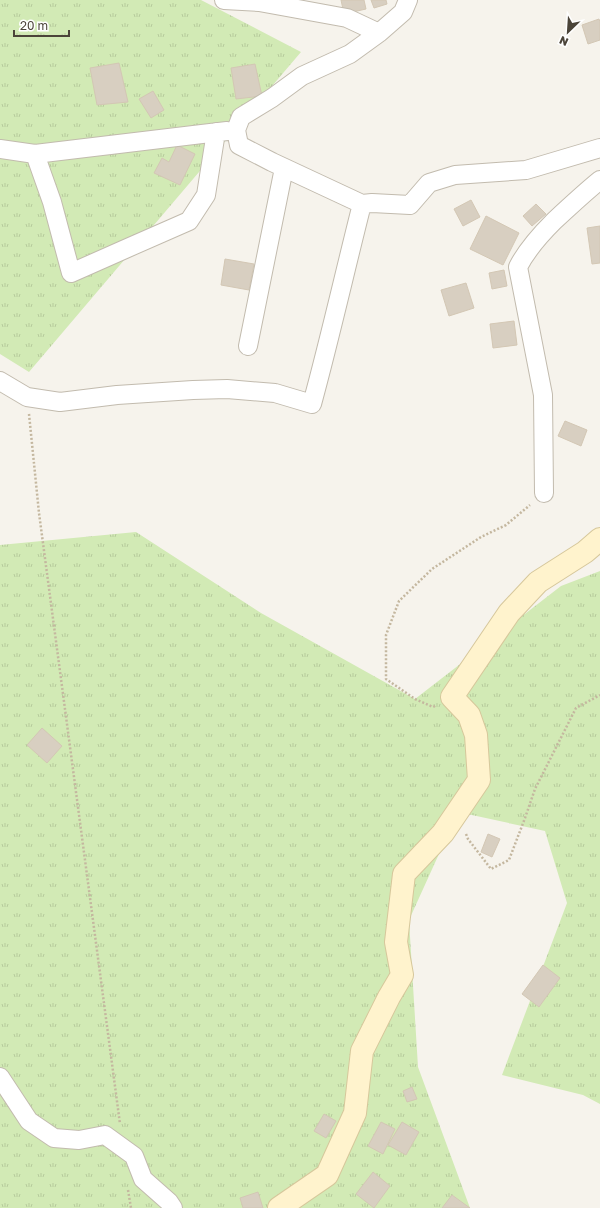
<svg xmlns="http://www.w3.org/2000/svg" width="600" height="1208" font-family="'Golos Text',sans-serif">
	<defs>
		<pattern id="grass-tufts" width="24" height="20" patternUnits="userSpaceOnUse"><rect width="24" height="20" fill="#d2eab5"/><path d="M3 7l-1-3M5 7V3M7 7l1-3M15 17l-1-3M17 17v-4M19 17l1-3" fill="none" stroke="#b6ca9c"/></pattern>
	</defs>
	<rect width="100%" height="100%" fill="#f6f3ec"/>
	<path fill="url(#grass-tufts)" d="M0,0H201L301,52L29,372L0,354Z
		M136,532L261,613L415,699L561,586L600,571V1104L583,1095L502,1075L567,903L545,831L458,812L409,920L418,1067L470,1208H0V545Z"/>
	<path fill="#d8cfc1" stroke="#d3c7b4" d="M341,0H364L366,9L344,14Z
		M371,0H386L387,4L374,8Z
		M599,19L600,22V40L588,44L582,25Z
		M119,63L128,102L97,105L90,68Z
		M255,64L262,96L236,99L231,68Z
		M153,91L164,110L151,118L139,99Z
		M177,145L195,154L180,185L154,173L162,158L169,162Z
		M471,200L480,217L463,226L454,209Z
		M536,204L546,214L532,226L523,216Z
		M486,216L519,233L503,265L470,249Z
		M600,226V263L592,264L587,228Z
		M225,259L254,264L249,290L221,285Z
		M504,270L507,286L492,289L489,273Z
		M466,283L474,308L449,316L441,290Z
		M514,321L517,345L493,348L490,324Z
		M565,421L587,430L581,446L558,436Z
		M42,728L62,746L47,763L27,745Z
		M488,834L500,839L492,857L481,852Z
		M543,965L560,978L539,1007L522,994Z
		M412,1087L417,1099L407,1102L403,1091Z
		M324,1114L336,1121L326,1138L314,1131Z
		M381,1122L395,1129L383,1154L368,1146Z
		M402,1122L419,1132L406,1155L388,1145Z
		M373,1172L390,1186L374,1208L356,1194Z
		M258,1192L263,1208H243L240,1198Z
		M452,1195L470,1208H442Z"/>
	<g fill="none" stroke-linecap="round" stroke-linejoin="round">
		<g stroke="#c2bbae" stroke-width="20">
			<path id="street" d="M224,0L259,2L347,18L379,33
				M0,149L35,154L227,131
				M35,154L52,202L71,273L123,250L189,221L206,195L216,132
				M362,204L272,162L239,145L236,130L241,117L272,98L302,76L350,54L379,33L403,12L408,0
				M248,346L284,168
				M0,381L27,397L60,402L117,395L193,390L227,389L275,393L312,404C330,338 345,271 362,204L372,203L410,205L429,183L455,175L526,170L600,148
				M544,493L543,395L518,267C527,249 540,235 554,221C569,207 584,193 600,180
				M0,1077L29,1121L54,1138L79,1140L105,1135L134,1156L143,1179L169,1202L173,1208"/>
		</g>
		<g stroke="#d6c79b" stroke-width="24">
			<path id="secondary" d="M279,1208L327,1175L355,1113L362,1051L389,997L402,975L396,942L404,874L443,833L479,780L476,735L469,715L452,697L509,613L538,582L585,552L600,539"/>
		</g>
		<path stroke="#c4b79f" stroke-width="2.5" stroke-dasharray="2 2" stroke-linecap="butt" d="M29,414L39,513L120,1124
			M435,706L433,707L415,699L386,679V635L399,601L432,569L481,537L506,525L530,505
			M466,834L468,839L491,869L509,860L525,818L535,789L576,708L600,695
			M128,1190L131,1208"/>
		<use href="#street" stroke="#fff" stroke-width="18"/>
		<use href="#secondary" stroke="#fff3cd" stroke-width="22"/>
	</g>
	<g transform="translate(568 32) rotate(205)" stroke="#ffffff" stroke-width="3" paint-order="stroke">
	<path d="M0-3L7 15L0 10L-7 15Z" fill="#4b4439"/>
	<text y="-6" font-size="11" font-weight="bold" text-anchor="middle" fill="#4b4439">N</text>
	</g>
	<path d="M14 30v6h55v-6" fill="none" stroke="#4b4439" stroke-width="2"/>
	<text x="20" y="30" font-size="12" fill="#4b4439" stroke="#ffffff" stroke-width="3" paint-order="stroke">20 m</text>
</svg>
